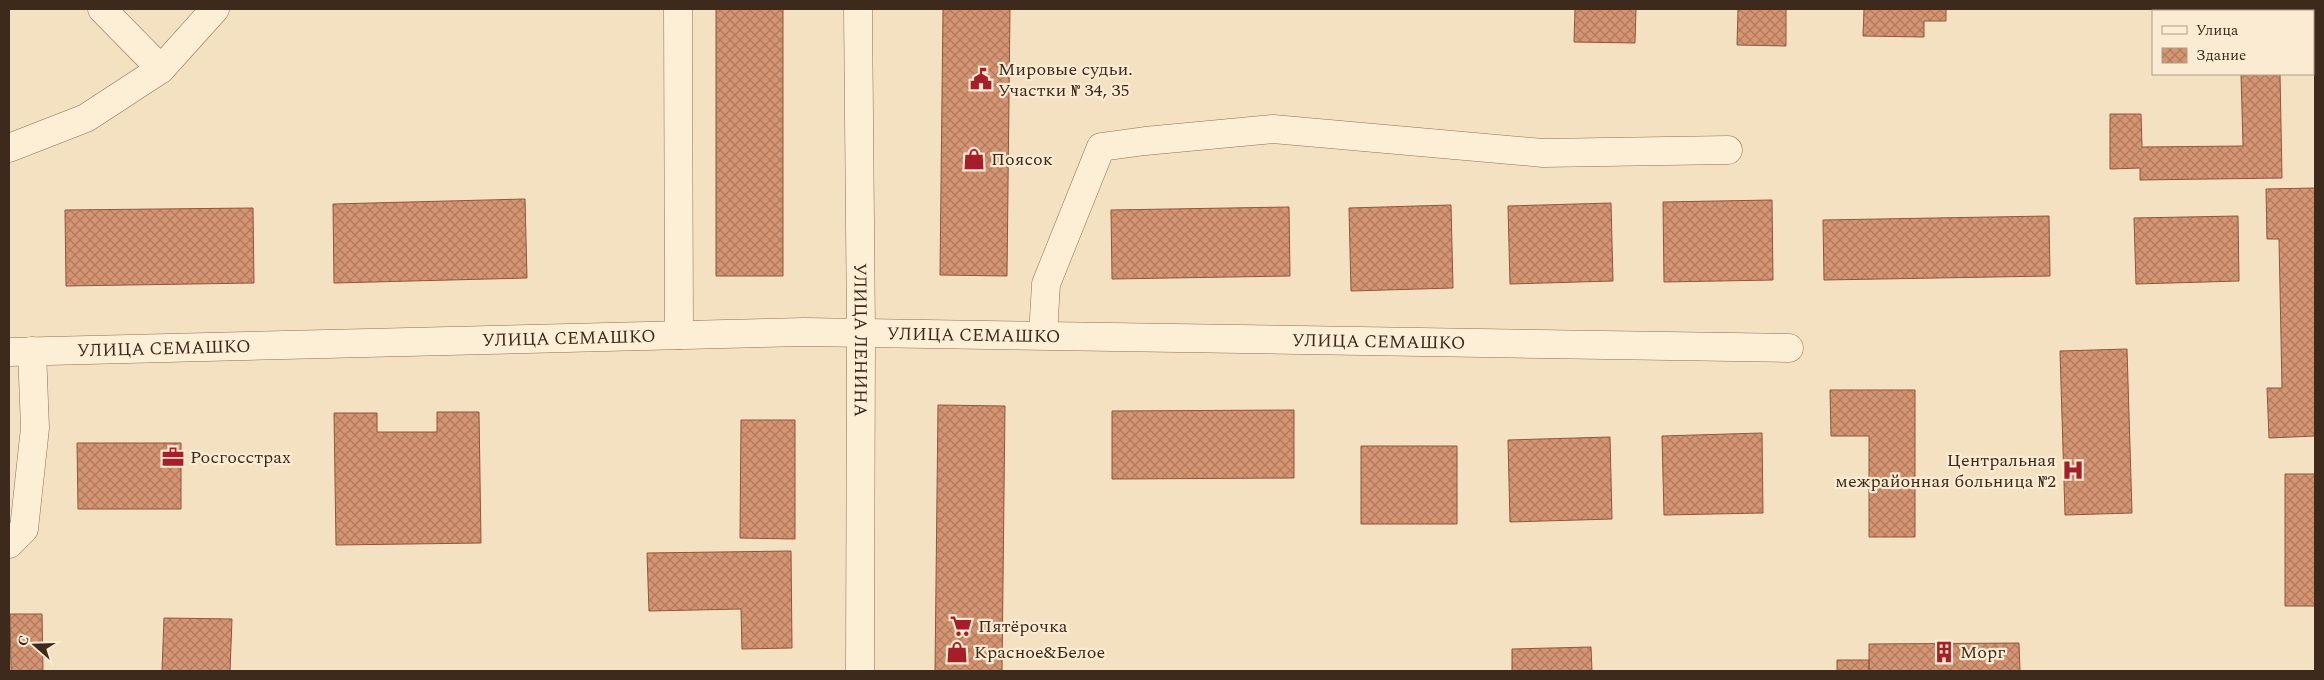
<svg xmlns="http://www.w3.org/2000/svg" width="2324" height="680" font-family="Spectral,serif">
	<defs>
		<pattern id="building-cross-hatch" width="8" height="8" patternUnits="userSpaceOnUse" patternTransform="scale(1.25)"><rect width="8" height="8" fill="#d69572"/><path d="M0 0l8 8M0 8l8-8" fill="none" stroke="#af7a5d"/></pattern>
	</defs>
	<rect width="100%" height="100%" fill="#f3e1c1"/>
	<path fill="url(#building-cross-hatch)" stroke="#925639" d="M716,9H783V276H716Z
		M943,9H1010L1007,276L940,275Z
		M1575,9H1636L1635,43L1574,42Z
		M1738,9H1786V46L1737,45Z
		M1864,9H1946V21H1924V37L1863,36Z
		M2313,18H2315V72H2313Z
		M2241,74H2280L2282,178L2140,180V168L2110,169V114H2141L2142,147L2243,146Z
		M2315,188V436L2269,438L2267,388H2282L2279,239H2267L2266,189Z
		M525,199L527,278L334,283L333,204Z
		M1772,200L1773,280L1664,282L1663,202Z
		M1611,203L1613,281L1510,284L1508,206Z
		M1451,205L1453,288L1351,291L1349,208Z
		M1289,207L1290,276L1112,279L1111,210Z
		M253,208L254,283L66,286L65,210Z
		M2049,216L2050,276L1824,280L1823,220Z
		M2238,216L2239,281L2136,284L2134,218Z
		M2127,349L2132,513L2065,515L2060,351Z
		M1830,390H1915V537H1869V436H1831Z
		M938,405L1005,406L1002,671H935Z
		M1294,410V478L1112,479V411Z
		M437,412H479L481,543L336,545L334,413H377V432H437Z
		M741,420H795V539L740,538Z
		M1762,433L1763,513L1664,515L1662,436Z
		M1610,437L1612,519L1510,522L1508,440Z
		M77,443H181V509H78Z
		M1361,446H1457V524H1361Z
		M2285,474H2315V606H2285Z
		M791,551L792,648L742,649L741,609L649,611L647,553Z
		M10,614H42L43,671H11Z
		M164,618L232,619L230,671H162Z
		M2019,643L2020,671H1869V644Z
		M1591,647L1592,671H1512V649Z
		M1837,660H1869V671H1837Z"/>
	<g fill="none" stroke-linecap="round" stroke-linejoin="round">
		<g stroke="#907056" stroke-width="29">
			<g id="minor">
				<path d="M102,9L161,69"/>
				<path d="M678,9L679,335"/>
				<path id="s1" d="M858,9L861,332L860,671"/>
				<path d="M9,148L86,118L161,69L215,9"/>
				<path d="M1043,335L1046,284L1101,147L1145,141L1273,129L1543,153L1728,150"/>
				<path id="s2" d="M9,352L804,332L1789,348"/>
				<path d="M9,544L24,529L35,428L32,351"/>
			</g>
		</g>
		<use href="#minor" stroke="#fdeed6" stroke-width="28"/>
	</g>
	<defs>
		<g id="civic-bare" transform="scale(1.725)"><path d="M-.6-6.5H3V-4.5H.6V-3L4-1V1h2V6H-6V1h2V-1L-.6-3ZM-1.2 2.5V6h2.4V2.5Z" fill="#a61e29" stroke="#faebd2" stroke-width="2.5" paint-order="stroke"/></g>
		<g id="shop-bare" transform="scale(1.725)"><path d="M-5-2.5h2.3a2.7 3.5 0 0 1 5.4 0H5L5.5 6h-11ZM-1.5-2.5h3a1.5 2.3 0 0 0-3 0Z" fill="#a61e29" stroke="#faebd2" stroke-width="2.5" paint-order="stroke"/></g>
		<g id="office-bare" transform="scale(1.725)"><path d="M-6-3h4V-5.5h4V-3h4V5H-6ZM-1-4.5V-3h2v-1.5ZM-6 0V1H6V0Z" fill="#a61e29" stroke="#faebd2" stroke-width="2.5" paint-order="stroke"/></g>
		<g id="hospital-bare" transform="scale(1.725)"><path d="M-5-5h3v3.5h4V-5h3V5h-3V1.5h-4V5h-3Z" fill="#a61e29" stroke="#faebd2" stroke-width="2.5" paint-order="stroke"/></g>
		<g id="supermarket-bare" transform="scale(1.725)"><path d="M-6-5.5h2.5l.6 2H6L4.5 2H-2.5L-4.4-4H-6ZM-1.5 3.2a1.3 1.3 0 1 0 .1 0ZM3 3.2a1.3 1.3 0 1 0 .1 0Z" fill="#a61e29" stroke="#faebd2" stroke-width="2.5" paint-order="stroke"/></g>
		<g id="building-bare" transform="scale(1.725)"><path d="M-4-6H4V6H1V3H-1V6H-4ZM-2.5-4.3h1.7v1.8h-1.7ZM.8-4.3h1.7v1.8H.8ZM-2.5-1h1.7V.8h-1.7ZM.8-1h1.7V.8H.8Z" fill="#a61e29" stroke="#faebd2" stroke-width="2.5" paint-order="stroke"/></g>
	</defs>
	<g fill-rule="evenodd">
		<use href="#civic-bare" x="981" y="79"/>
		<use href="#shop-bare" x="974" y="159"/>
		<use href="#office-bare" x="173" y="457"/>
		<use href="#hospital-bare" x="2073" y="470"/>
		<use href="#supermarket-bare" x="961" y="626"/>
		<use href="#shop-bare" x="957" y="652"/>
		<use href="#building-bare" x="1944" y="652"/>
	</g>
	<g text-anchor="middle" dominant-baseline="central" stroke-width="4.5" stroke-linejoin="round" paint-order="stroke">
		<g font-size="18" fill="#3d2a1c" stroke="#faebd2" text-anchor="start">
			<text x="998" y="69">Мировые судьи.<tspan x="998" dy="21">Участки № 34, 35</tspan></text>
			<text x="991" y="159">Поясок</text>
			<text x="190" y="457">Росгосстрах</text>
			<text x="2056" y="460" text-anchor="end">Центральная<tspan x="2056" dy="21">межрайонная больница №2</tspan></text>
			<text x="978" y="626">Пятёрочка</text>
			<text x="974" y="652">Красное&amp;Белое</text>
			<text x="1960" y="652">Морг</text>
		</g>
		<g font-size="18" fill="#3d2a1c" stroke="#faebd2">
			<text stroke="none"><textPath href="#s2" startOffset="965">УЛИЦА СЕМАШКО</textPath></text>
			<text stroke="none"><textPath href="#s2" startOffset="560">УЛИЦА СЕМАШКО</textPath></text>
			<text stroke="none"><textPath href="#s1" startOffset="331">УЛИЦА ЛЕНИНА</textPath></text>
			<text stroke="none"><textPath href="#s2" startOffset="1370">УЛИЦА СЕМАШКО</textPath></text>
			<text stroke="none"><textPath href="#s2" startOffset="155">УЛИЦА СЕМАШКО</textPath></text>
		</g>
	</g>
	<rect width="2324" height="680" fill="none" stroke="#3d2a1c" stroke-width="20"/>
	<rect x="2152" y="10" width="162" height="65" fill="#faebd2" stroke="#ae9e89"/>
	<rect x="2162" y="26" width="25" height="8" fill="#fdeed6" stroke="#ae9e89"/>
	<text x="2196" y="35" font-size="15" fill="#3d2a1c">Улица</text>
	<rect x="2162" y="48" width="25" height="15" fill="url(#building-cross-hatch)" stroke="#ae9e89"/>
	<text x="2196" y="60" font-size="15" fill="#3d2a1c">Здание</text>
	<g transform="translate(35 645) rotate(290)" stroke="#faebd2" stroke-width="4" paint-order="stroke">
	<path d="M0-4L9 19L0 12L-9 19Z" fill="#3d2a1c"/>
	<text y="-8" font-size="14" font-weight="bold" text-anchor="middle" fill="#3d2a1c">С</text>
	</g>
</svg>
